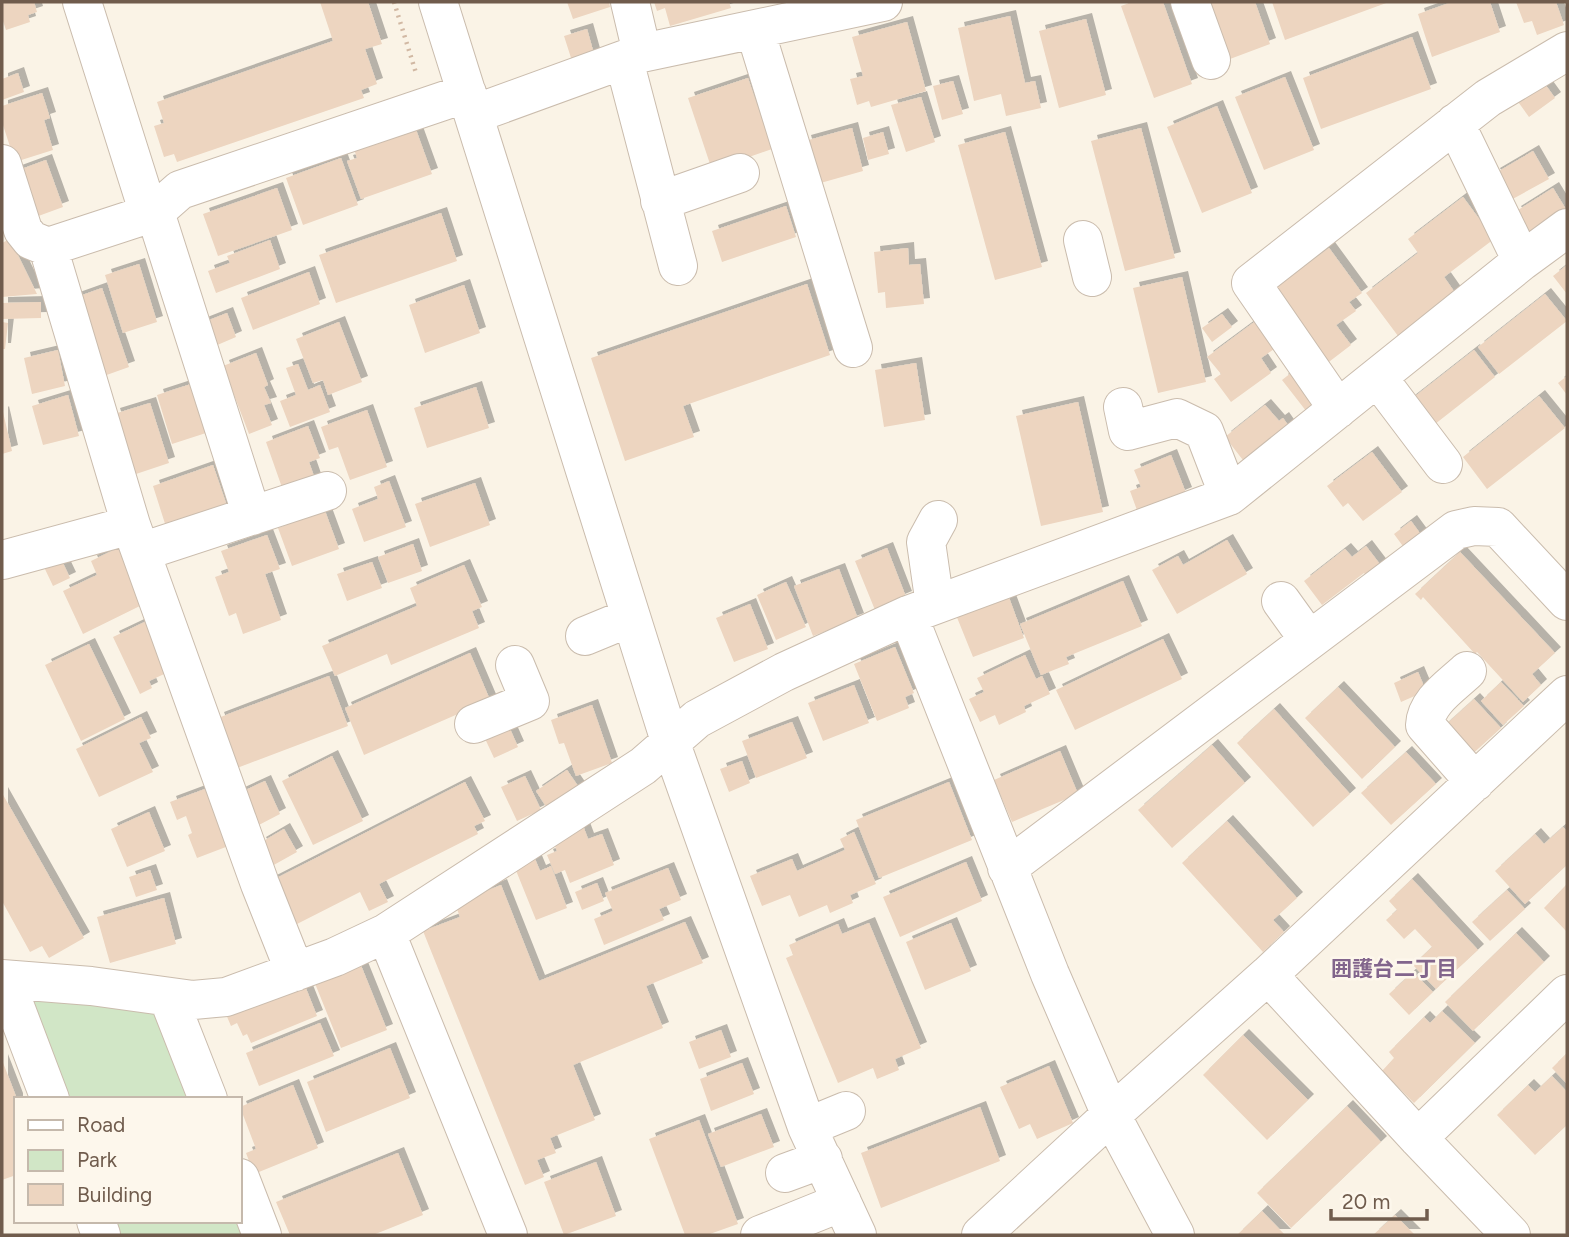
<svg xmlns="http://www.w3.org/2000/svg" width="1569" height="1237" font-family="Figtree,'Noto Sans JP',sans-serif">
	<defs>
		<filter id="shadow"><feDropShadow dx="6" dy="-6" stdDeviation="0" flood-color="#0004"/></filter>
	</defs>
	<rect width="100%" height="100%" fill="#faf3e6"/>
	<path fill="#d1e6c6" d="M18,985L152,1004L199,1099H63Z
		M112,1221H240L253,1235H118Z"/>
	<path fill="#edd5c0" filter="url(#shadow)" d="M2,2H34L37,12L28,15L30,22L6,30L2,18Z
		M320,2H368L382,44L365,49L377,84L361,90L364,98L177,162L174,154L164,157L154,126L164,123L157,102L333,41Z
		M567,2H609L610,7L573,19Z
		M654,2H729L731,8L670,26L665,8L657,11Z
		M1132,2H1163L1192,84L1154,98L1121,6Z
		M1209,2H1255L1270,44L1230,59Z
		M1272,2H1389L1285,40Z
		M1452,2H1490L1500,32L1432,57L1418,14Z
		M1516,2H1556L1564,25L1537,35L1532,21L1524,23Z
		M1010,16L1025,83L1035,81L1041,108L1006,116L1001,94L974,101L958,28Z
		M1086,19L1106,95L1059,108L1039,31Z
		M907,22L926,91L871,107L869,101L857,105L850,79L863,76L852,37Z
		M587,29L594,54L572,61L564,36Z
		M1412,37L1431,89L1321,129L1303,78Z
		M18,73L24,92L2,100V79Z
		M1285,77L1314,150L1264,170L1235,97Z
		M748,78L772,149L712,170L688,98Z
		M1542,80L1555,98L1529,117L1516,99Z
		M953,81L963,114L942,120L933,86Z
		M42,93L50,118L44,120L53,150L15,162L2,122V106Z
		M921,97L935,142L906,152L891,105Z
		M1217,106L1252,193L1202,213L1167,127Z
		M415,127L432,174L361,199L347,161L357,158L354,149Z
		M852,128L863,171L817,184L805,141Z
		M1141,128L1175,258L1125,271L1091,141Z
		M883,132L889,154L868,160L863,138Z
		M1005,132L1042,267L995,280L958,145Z
		M1533,151L1549,179L1509,201L1494,174Z
		M341,158L358,205L303,225L286,178Z
		M46,160L63,207L33,218L16,171Z
		M277,188L292,230L218,256L203,214Z
		M1553,188L1567,211L1531,239L1515,212Z
		M1463,197L1494,239L1444,277L1458,297L1401,340L1366,293L1418,253L1408,239Z
		M786,206L796,237L722,262L712,231Z
		M441,213L457,261L336,303L319,255Z
		M10,239L37,294L2,297V243Z
		M270,240L280,269L216,293L208,271L230,263L227,256Z
		M908,248L909,265L920,264L924,304L886,308L885,292L878,293L874,252Z
		M1329,248L1362,293L1349,302L1356,311L1336,325L1351,345L1321,368L1266,295Z
		M139,264L157,322L123,333L105,275Z
		M1567,265V294L1553,276Z
		M309,272L320,304L253,330L241,298Z
		M1182,277L1206,382L1158,393L1133,288Z
		M807,284L830,355L683,406L694,437L625,461L591,358Z
		M464,285L480,333L425,353L409,305Z
		M102,288L129,367L101,377L74,298Z
		M1545,294L1567,321L1499,374L1478,347Z
		M41,302V318L2,319V303Z
		M227,313L236,337L208,349L199,324Z
		M1222,314L1232,327L1212,342L1202,328Z
		M1257,320L1277,347L1261,358L1271,373L1231,402L1214,379L1221,374L1207,357Z
		M2,322L8,323L5,349H2Z
		M339,322L362,382L328,395L323,380L313,383L296,339Z
		M58,350L65,386L32,394L24,358Z
		M1474,350L1495,377L1430,428L1409,401Z
		M256,353L268,385L264,387L271,403L264,405L272,425L249,434L223,366Z
		M916,363L925,420L884,427L875,370Z
		M298,364L308,390L320,385L330,412L290,427L280,401L296,395L286,368Z
		M1296,369L1324,406L1310,416L1282,380Z
		M1567,376V395L1558,383Z
		M191,384L206,433L172,444L157,395Z
		M476,387L489,428L427,448L414,408Z
		M68,395L79,436L43,445L32,406Z
		M1539,396L1565,428L1487,489L1463,457Z
		M1078,402L1103,512L1041,526L1016,416Z
		M150,403L169,463L133,475L114,414Z
		M1265,405L1279,421L1283,418L1290,428L1246,464L1225,437Z
		M367,410L387,467L350,480L338,447L329,450L321,427Z
		M3,412L12,451L2,454V413Z
		M308,426L320,458L309,462L317,485L285,496L266,442Z
		M1372,452L1402,492L1363,521L1348,503L1343,507L1327,486Z
		M1171,455L1186,493L1138,513L1130,491L1141,487L1134,470Z
		M213,465L228,509L167,530L153,486Z
		M389,481L406,527L364,542L352,509L378,499L374,487Z
		M475,483L490,525L430,547L415,504Z
		M325,511L339,549L292,566L278,528Z
		M1411,521L1422,536L1405,549L1394,534Z
		M267,535L280,569L265,574L281,620L243,634L236,613L229,616L215,577L229,572L221,551Z
		M1227,540L1247,574L1177,614L1152,570L1178,556L1183,565Z
		M413,544L422,571L388,583L378,557Z
		M1366,546L1382,567L1368,578L1364,573L1322,605L1304,581L1345,549L1352,557Z
		M120,547L146,603L83,634L63,591L97,575L91,561Z
		M887,548L906,597L875,610L855,561Z
		M1460,552L1555,653L1532,674L1541,685L1523,702L1477,652L1475,654L1423,597L1421,600L1415,594Z
		M61,559L70,578L53,586L44,567Z
		M372,562L382,588L347,601L337,574Z
		M464,565L482,607L472,611L479,628L391,665L387,654L335,676L322,646L417,606L410,588Z
		M839,569L858,619L813,636L794,586Z
		M1123,581L1142,626L1066,657L1069,664L1041,675L1020,624Z
		M786,582L806,627L776,640L757,595Z
		M1008,595L1024,638L973,657L956,615Z
		M750,604L768,649L734,662L716,618Z
		M151,619L175,669L149,681L152,688L140,694L113,637Z
		M1163,639L1182,679L1075,730L1056,690Z
		M89,644L125,719L81,741L45,665Z
		M895,647L914,693L905,697L909,708L877,721L854,664Z
		M470,653L490,700L364,755L345,708Z
		M1025,655L1036,679L1042,676L1050,694L1024,706L1026,712L999,725L995,715L980,722L969,699L984,692L977,678Z
		M1418,672L1426,691L1401,702L1394,683Z
		M329,676L348,726L237,768L218,718Z
		M1501,682L1524,706L1503,725L1481,701Z
		M854,685L869,723L823,741L808,703Z
		M1338,687L1395,747L1362,779L1305,718Z
		M1474,699L1501,728L1468,758L1441,729Z
		M592,705L612,763L576,776L564,743L559,744L551,720Z
		M1274,709L1350,794L1313,827L1237,743Z
		M141,717L151,738L139,743L153,772L99,797L76,749Z
		M506,720L518,747L494,758L481,730Z
		M792,722L807,758L756,778L742,741Z
		M1212,745L1245,783L1172,848L1138,810Z
		M1060,751L1078,794L1012,822L994,780Z
		M1406,752L1436,784L1391,825L1361,793Z
		M332,756L363,821L313,845L282,781Z
		M742,761L750,783L729,792L720,769Z
		M567,770L582,792L551,814L536,791Z
		M525,776L541,810L517,821L501,787Z
		M265,781L280,814L255,827L239,793Z
		M465,782L485,821L474,826L478,834L379,884L388,902L369,911L360,892L297,924L293,916L265,884Z
		M949,782L972,840L879,878L856,820Z
		M213,786L239,842L197,858L188,835L192,833L186,816L177,820L170,802Z
		M2,793L84,938L49,958L42,946L30,952L2,901Z
		M149,812L165,851L127,867L111,829Z
		M1227,821L1297,898L1273,920L1284,932L1263,952L1182,863Z
		M582,823L588,839L602,834L614,865L570,883L565,870L555,874L547,855L557,851L551,836Z
		M1563,827L1567,831V865L1525,904L1495,871L1535,834L1544,844Z
		M284,829L297,852L272,866L260,843Z
		M854,832L876,884L850,895L853,903L830,913L827,905L799,917L790,895L762,906L750,876L792,859L797,871L845,850L840,839Z
		M535,859L540,871L551,866L567,908L536,920L515,868Z
		M966,862L982,901L900,937L883,897Z
		M668,868L681,900L659,909L664,920L604,945L594,919L613,911L605,893Z
		M150,870L157,890L136,897L129,877Z
		M1412,879L1478,950L1436,989L1413,965L1432,947L1415,929L1404,939L1386,920L1397,910L1389,901Z
		M597,883L604,901L582,910L575,892Z
		M1567,884V932L1544,908Z
		M501,885L539,981L685,922L703,963L646,986L663,1028L573,1065L595,1120L550,1138L556,1153L537,1160L544,1177L525,1185L423,931L460,917L455,904Z
		M1507,890L1525,909L1490,941L1472,922Z
		M164,898L176,944L110,963L97,917Z
		M869,923L921,1048L895,1059L899,1070L877,1079L873,1068L838,1083L786,958L793,955L789,945L838,924L842,934Z
		M951,923L971,971L925,990L906,942Z
		M1516,933L1544,962L1473,1031L1445,1002Z
		M358,958L387,1030L341,1048L312,976Z
		M1413,972L1433,992L1409,1015L1389,994Z
		M303,981L317,1016L251,1043L247,1034L243,1036L237,1023L231,1026L225,1012Z
		M1442,1011L1475,1043L1414,1103L1382,1071L1394,1058L1389,1052L1424,1017L1430,1023Z
		M320,1023L334,1056L259,1086L246,1053Z
		M721,1030L731,1057L699,1069L689,1042Z
		M1243,1035L1308,1100L1267,1140L1203,1075Z
		M390,1048L410,1098L326,1132L307,1082Z
		M1567,1053V1084L1552,1068Z
		M2,1060L17,1099L16,1175L2,1180Z
		M742,1063L754,1094L711,1111L700,1079Z
		M1049,1066L1073,1123L1037,1139L1030,1124L1019,1129L1000,1087Z
		M1552,1076L1567,1092V1125L1535,1155L1497,1115L1528,1085L1535,1092Z
		M293,1085L318,1148L254,1174L246,1153L256,1149L240,1107Z
		M1347,1106L1381,1142L1291,1228L1257,1193Z
		M980,1107L1000,1161L881,1208L861,1153Z
		M761,1114L774,1147L721,1167L708,1134Z
		M699,1120L738,1224L707,1235H685L649,1139Z
		M398,1153L423,1215L373,1235H290L276,1202Z
		M596,1162L616,1216L564,1235L544,1182Z
		M1262,1211L1285,1235H1237Z
		M1395,1215L1415,1235H1373Z"/>
	<g fill="none" stroke-linecap="round" stroke-linejoin="round">
		<g stroke="#cabcad" stroke-width="40">
			<path id="minor" d="M82,2L149,214
				M438,2L670,741L807,1127L857,1235
				M630,2L642,53
				M1190,2L1211,60
				M755,30L853,348
				M624,60L678,266
				M474,114L642,53L883,2
				M1455,123L1522,261
				M2,164L23,230L31,240L48,247
				M660,201L740,173
				M155,212L180,190L467,93
				M1083,240L1092,277
				M1378,378L1443,464
				M1123,407L1128,431L1177,418L1204,431L1229,496
				M1338,409L1251,283L1488,98L1567,51
				M252,516L155,212L48,247L131,525L260,884L295,972
				M141,552L327,491
				M3,560L131,525
				M1281,601L1309,640
				M935,605L926,542L938,520
				M908,615L1050,974L1111,1115L1175,1235
				M585,636L631,617
				M1467,671C1450,687 1426,702 1425,725L1475,782
				M474,724L530,701L515,665
				M1007,868L1456,530L1474,526L1498,527L1567,601
				M1268,975L1418,1138L1511,1235
				M2,979L91,986L193,1000L226,997L335,957L386,933
				M5,980L50,1099
				M168,997L208,1099
				M807,1127L846,1111
				M1418,1138L1567,994
				M785,1173L823,1159
				M240,1178L262,1235
				M96,1221L101,1235
				M508,1235L386,933L643,766L697,719L784,672L908,615L1229,496L1522,261L1567,228
				M760,1235L842,1202
				M981,1235L1111,1115L1268,975L1567,695"/>
		</g>
		<path stroke="#d1b8a3" stroke-width="4.5" stroke-dasharray="2 5" stroke-linecap="butt" d="M394,2L416,73"/>
		<use href="#minor" stroke="#fff" stroke-width="38"/>
	</g>
	<g text-anchor="middle" dominant-baseline="central" stroke-width="5" stroke-linejoin="round" paint-order="stroke">
		<g font-size="21" font-weight="bold" fill="#82658c" stroke="#fdf7ec">
			<text x="1394" y="968">囲護台二丁目</text>
		</g>
	</g>
	<rect width="1569" height="1237" fill="none" stroke="#705c4d" stroke-width="7"/>
	<rect x="14" y="1097" width="228" height="126" fill="#fdf7ec" stroke="#c5b9ac" stroke-width="2"/>
	<rect x="28" y="1120" width="35" height="10" fill="#ffffff" stroke="#c5b9ac" stroke-width="2"/>
	<text x="77" y="1132" font-size="21" fill="#705c4d">Road</text>
	<rect x="28" y="1150" width="35" height="21" fill="#d1e6c6" stroke="#c5b9ac" stroke-width="2"/>
	<text x="77" y="1167" font-size="21" fill="#705c4d">Park</text>
	<rect x="28" y="1184" width="35" height="21" fill="#edd5c0" stroke="#c5b9ac" stroke-width="2"/>
	<text x="77" y="1202" font-size="21" fill="#705c4d">Building</text>
	<path d="M1331 1209v10h96v-10" fill="none" stroke="#705c4d" stroke-width="3.5"/>
	<text x="1342" y="1209" font-size="21" fill="#705c4d" stroke="#fdf7ec" stroke-width="5" paint-order="stroke">20 m</text>
</svg>
